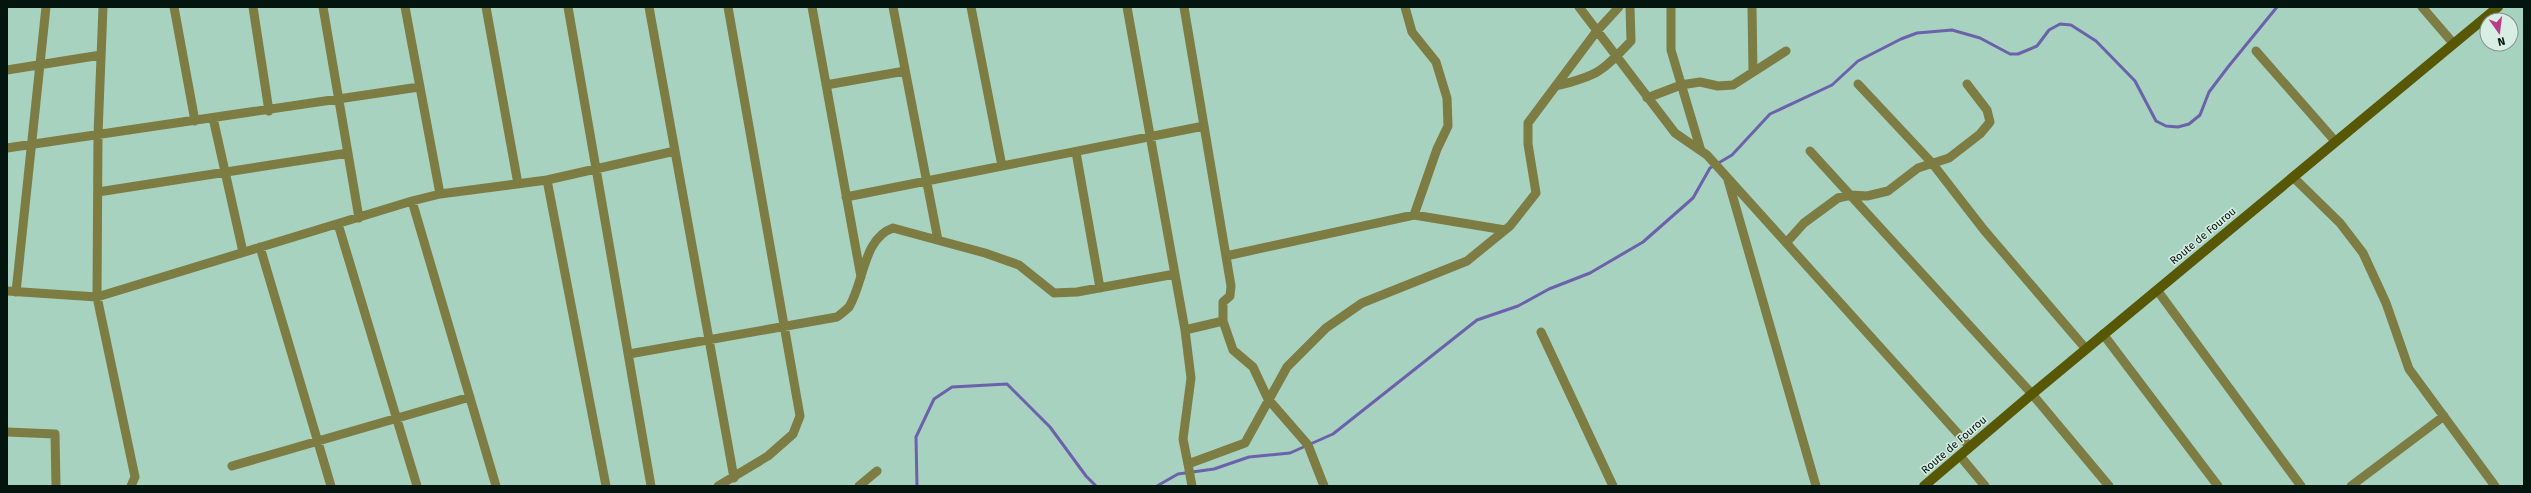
<svg xmlns="http://www.w3.org/2000/svg" width="2531" height="493" font-family="'Fira Sans',sans-serif">
	<rect width="100%" height="100%" fill="#a7d2c0"/>
	<g fill="none" stroke-linecap="round" stroke-linejoin="round">
		<path stroke="#6c61ab" stroke-width="3" d="M917,486L916,437L934,399L952,387L1007,384L1050,427L1086,476L1096,486
			M1157,486L1178,474L1214,469L1249,457L1290,453L1333,434L1477,320L1518,306L1549,289L1590,273L1643,242L1693,198L1710,168L1732,155L1770,114L1832,85L1858,61L1901,39L1917,33L1952,30L1980,38L2010,54H2018L2037,46L2049,30L2060,24L2071,25L2096,41L2135,81L2156,121L2166,126L2178,127L2189,124L2200,115L2209,92L2228,67L2277,7"/>
		<path stroke="#7c7c43" stroke-width="9" d="M103,7L98,134L97,297L135,477L131,486
			M174,7L195,121
			M253,7L269,111
			M323,7L359,218
			M405,7L440,194
			M486,7L518,184
			M568,7L651,486
			M649,7L734,478
			M812,7L861,277
			M893,7L938,240
			M971,7L1002,166
			M1127,7L1185,330L1191,378L1183,439L1188,464
			M1184,7L1231,286L1230,296L1223,302V321L1233,350L1253,367L1268,399L1308,445L1324,486
			M1405,7L1412,32L1436,62L1447,98L1448,126L1437,149L1414,215
			M1579,7L1675,133L1707,155L1970,447
			M1671,7V50L1701,151
			M1752,7L1753,72
			M2422,7L2453,43
			M2256,51L2335,141
			M7,70L101,55
			M1858,84L1932,163L1984,230L2086,349
			M826,85L905,71
			M1556,86C1597,76 1602,72 1631,41L1630,7
			M1647,98L1681,85L1700,82L1718,86L1733,85L1786,51
			M213,118L243,252
			M7,148L419,87
			M1810,151L2032,394L2109,486
			M1076,152L1100,288
			M2293,177L2340,223L2363,253L2386,303L2409,369L2495,486
			M547,180L606,486
			M1728,180L1816,486
			M98,192L348,153
			M846,197L1204,126
			M412,201L496,486
			M338,224L417,486
			M1786,243L1804,223L1838,198L1851,195L1867,196L1888,191L1918,168L1949,158L1980,134L1990,122L1987,110L1967,84
			M260,247L331,486
			M1226,256L1414,215L1505,230
			M2157,290L2301,486
			M7,291L97,297L412,201L440,194L547,180L675,151
			M16,292L46,7
			M1185,330L1223,321
			M1541,332L1613,486
			M2103,334L2218,486
			M629,354L837,317C841,314 846,310 849,307C864,283 863,238 893,228L985,253L1019,265L1054,293L1077,292L1175,274
			M7,432L55,434L56,486
			M1960,456L1985,486
			M232,466L470,397
			M718,486L768,456L793,434L800,416L728,7
			M859,486L877,471
			M1192,486L1188,464L1245,443L1287,367L1326,328L1362,303L1467,261L1510,226L1536,193L1528,144V123L1596,32L1619,7
			M2351,486L2444,416"/>
		<path stroke="#585703" stroke-width="10" d="M1924,486L2032,394L2498,7"/>
	</g>
	<g text-anchor="middle" dominant-baseline="central" stroke-width="3" stroke-linejoin="round" paint-order="stroke">
		<g font-size="11" fill="#04140e" stroke="#d8ede4">
			<text transform="translate(2203 236) rotate(-40)">Route de Fourou</text>
			<text transform="translate(1954 445) rotate(-41)">Route de Fourou</text>
		</g>
	</g>
	<rect width="2531" height="493" fill="none" stroke="#04140e" stroke-width="16"/>
	<g transform="translate(2499 32) rotate(166)"><circle r="19" fill="#d8ede4" stroke="#83968e"/>
	<path d="M0-3L7 15L0 10L-7 15Z" fill="#bc3b86"/>
	<text y="-6" font-size="11" font-weight="bold" text-anchor="middle" fill="#04140e">N</text>
	</g>
</svg>
